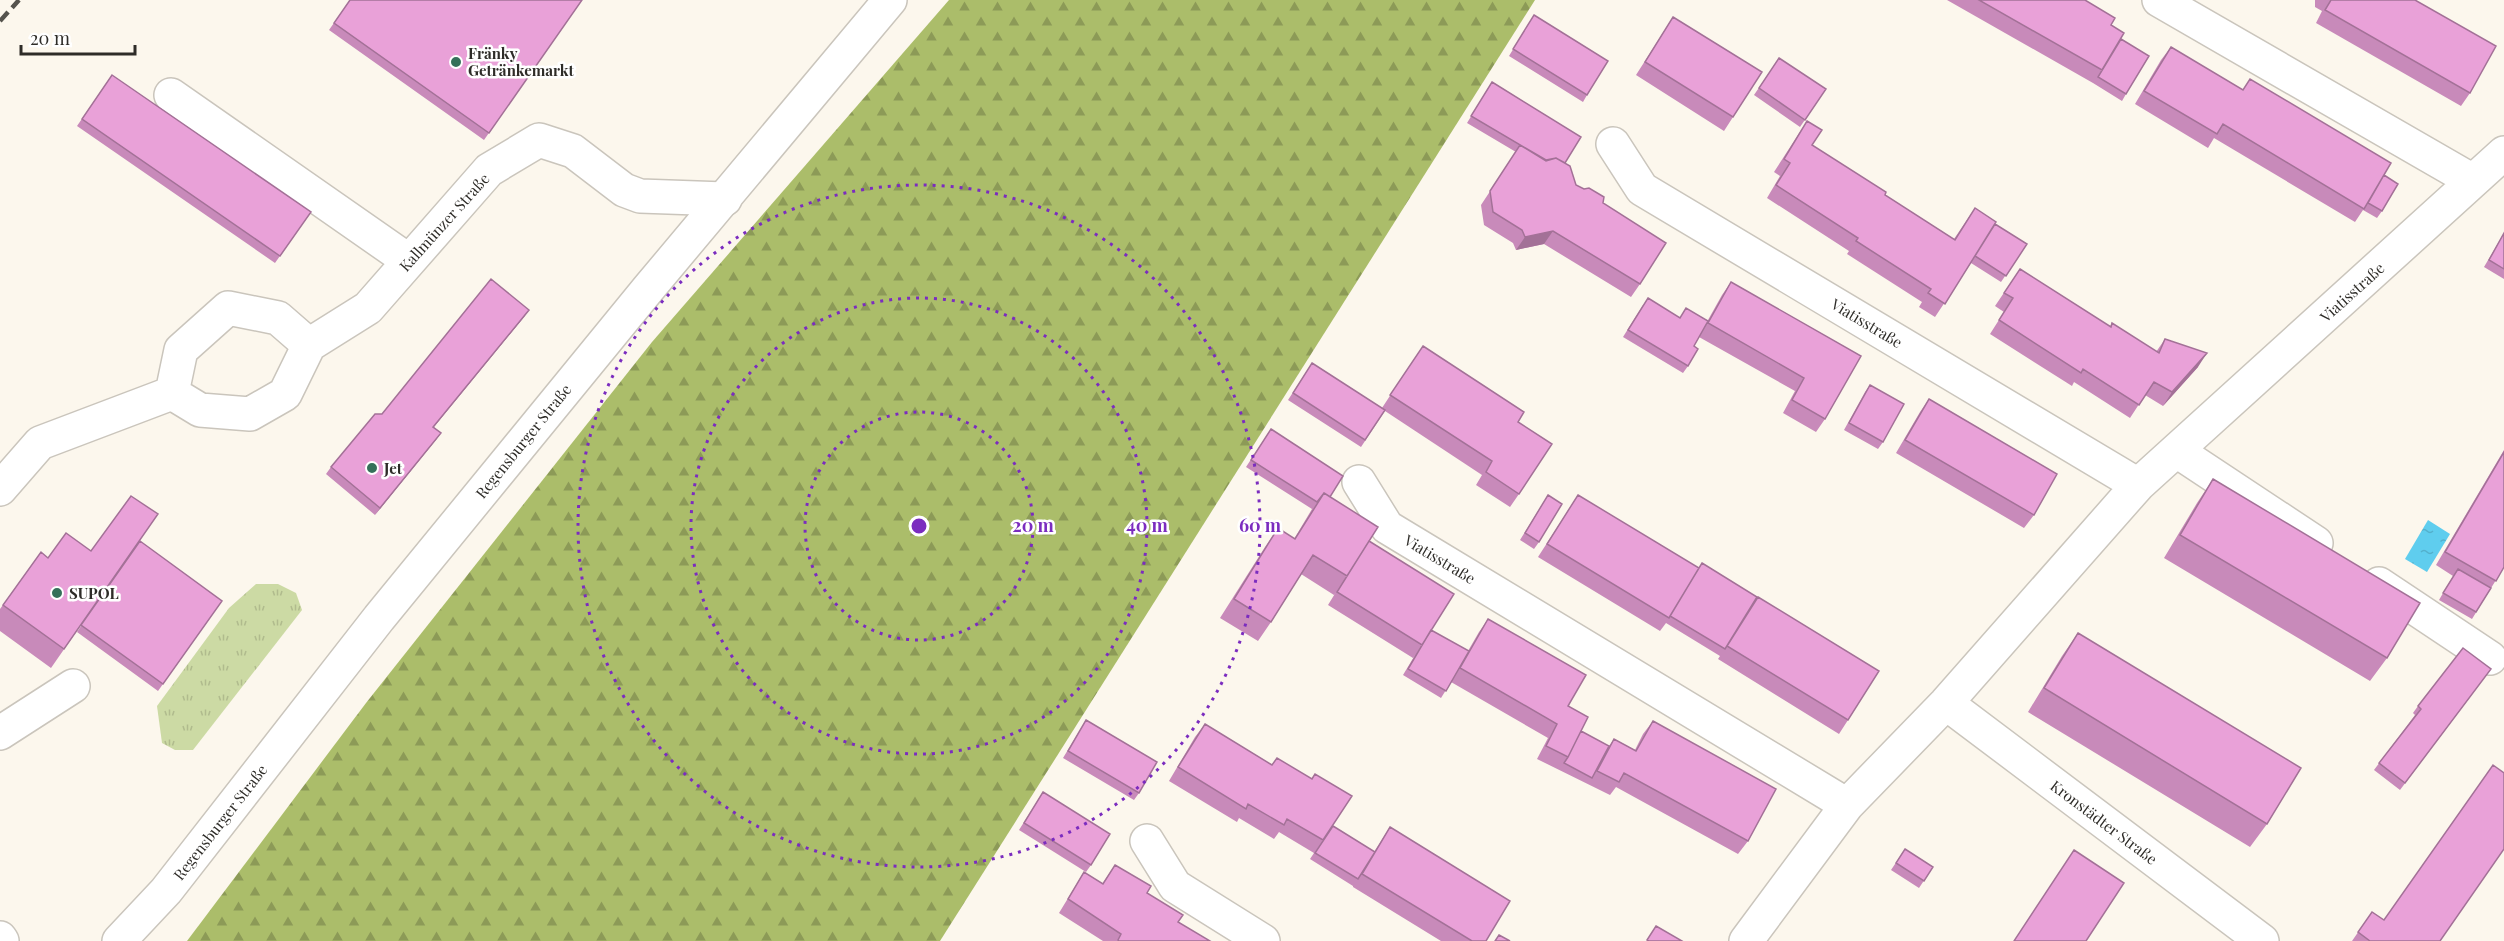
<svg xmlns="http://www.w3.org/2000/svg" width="2504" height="941" font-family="'Playfair Display',serif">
	<defs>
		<pattern id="grass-tufts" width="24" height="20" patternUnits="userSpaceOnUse" patternTransform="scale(1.5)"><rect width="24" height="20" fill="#ccdaa4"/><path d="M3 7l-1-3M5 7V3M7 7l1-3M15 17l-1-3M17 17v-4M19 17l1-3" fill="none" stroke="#b0bb8d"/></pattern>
		<pattern id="forest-firs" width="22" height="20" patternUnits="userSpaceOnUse" patternTransform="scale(1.5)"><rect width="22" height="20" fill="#abbd6a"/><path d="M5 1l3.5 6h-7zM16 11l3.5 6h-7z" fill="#8c9a57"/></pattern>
		<pattern id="water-ripples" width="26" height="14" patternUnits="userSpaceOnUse" patternTransform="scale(1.5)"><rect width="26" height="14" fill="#5fcdee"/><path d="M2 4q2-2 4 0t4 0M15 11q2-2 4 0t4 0" fill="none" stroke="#53b0cc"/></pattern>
	</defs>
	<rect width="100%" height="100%" fill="#fcf7ed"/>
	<path fill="url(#grass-tufts)" d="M256,584H278L296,593L302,610L193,750H175L162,743L157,706L229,608Z"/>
	<path fill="url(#forest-firs)" d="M949,0H1535L940,941H187L366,703L652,342Z"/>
	<path fill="url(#water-ripples)" d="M2428,520L2450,534L2427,572L2405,559Z"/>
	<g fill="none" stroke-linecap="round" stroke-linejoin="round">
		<g stroke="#cac5bc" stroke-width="36">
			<path id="minor" d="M2159,0L2473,181
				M171,95L409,261
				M1613,144L1642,189L2138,485
				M172,393L181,350L228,308L278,318L309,345L368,308L489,170L539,140L573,151L624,190L640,196L725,199
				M2177,451L2316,543
				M1359,482L1387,527L1847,805
				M0,489L40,443L172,393L200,410L250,414L285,394L309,345
				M2379,584L2490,658
				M1946,703L2262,941
				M0,733L73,686
				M1147,841L1175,886L1263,941
				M0,938L2,941
				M1746,941L1847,805L1946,703L2138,485L2504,153"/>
		</g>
		<g stroke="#cac5bc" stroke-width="36">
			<path id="major" d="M119,941L166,891L379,618L648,289L890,0"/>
		</g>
		<use href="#minor" stroke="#fff" stroke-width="33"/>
		<use href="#major" stroke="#fff" stroke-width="33"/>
		<path stroke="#55534d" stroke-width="4.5" stroke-dasharray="12 6" stroke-linecap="butt" d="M0,21L19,0"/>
	</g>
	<path fill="#c88aba" d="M350,0H582L484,140L329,30Z
		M1947,0H2085L2111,25L2121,39L2126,94L2122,101L2093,83Z
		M2315,0H2415L2470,93L2461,106L2316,23L2322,11L2315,7Z
		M1534,15L1587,95L1583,102L1509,56Z
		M1673,17L1733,117L1724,131L1636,75Z
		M2171,47L2243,90L2250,79L2384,175L2382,211L2377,218L2363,210L2355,222L2214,138L2208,148L2135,104L2161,60Z
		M1779,58L1826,89L1800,127L1754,95Z
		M112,75L311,212L275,263L77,126Z
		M1492,82L1565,163L1576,185L1603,203L1640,284L1631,297L1544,244L1516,250L1513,243L1484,225L1481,205L1516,152L1467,123Z
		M1807,121L1812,145L1885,195L1954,239L1975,208L1995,224L2027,244L2001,282L1971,263L1935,317L1919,307L1922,302L1847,254L1849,251L1767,198L1780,176L1774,172Z
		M2504,233V279L2484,267Z
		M2020,269L2110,327L2112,323L2156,352L2165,339L2198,367L2163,406L2145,395L2130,418L2074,382L2072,386L1990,334L2004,312L1995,306Z
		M1731,282L1861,356L1825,419L1816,432L1783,413L1795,391L1699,337L1694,346L1688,366L1683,373L1623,337L1643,305L1679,317L1708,320L1722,295Z
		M524,317L434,427L441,433L375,515L326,474L331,467L382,414Z
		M1414,359L1518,422L1519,494L1510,507L1476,485L1482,475L1385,411L1361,447L1288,400L1312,363L1382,408Z
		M1870,385L1883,442L1878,449L1844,430L1865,392Z
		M1929,399L2034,515L2024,528L1896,453L1920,412Z
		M1271,429L1369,541L1431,630L1468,651L1479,632L1488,619L1568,706L1581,731L1609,746L1614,739L1635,750L1643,734L1653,721L1748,841L1738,854L1616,787L1610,795L1537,759L1548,738L1451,682L1441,698L1403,675L1415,655L1413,658L1328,605L1336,592L1334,595L1301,574L1271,622L1258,641L1220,618L1265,547L1278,528L1294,539L1312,509L1246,467Z
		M2504,450V567L2472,619L2439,600L2453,576L2436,565Z
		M2213,479L2387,658L2370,681L2164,558L2197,503Z
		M1548,495L1539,542L1534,549L1520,540Z
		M1578,495L1848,720L1839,734L1718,659L1720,656L1666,623L1660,631L1538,557Z
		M140,541L222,601L158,691L77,632L117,573L51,668L0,631V609L41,552L48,558L91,551Z
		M2078,633L2267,824L2250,847L2028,712L2062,656Z
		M2491,669L2400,790L2374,770L2415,715L2413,713L2418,706Z
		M1086,720L1139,793L1134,800L1063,758Z
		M1205,724L1272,765L1277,758L1311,779L1315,774L1333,826L1374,852L1390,827L1486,941H1441L1353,887V886L1310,859L1314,853L1279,832L1274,839L1239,818L1237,822L1169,781L1195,737Z
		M1043,792L1091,865L1086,872L1019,830Z
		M1905,849L1933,867L1919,888L1891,870Z
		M1115,865L1178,922L1210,941H1103L1059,913L1084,872L1102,884Z
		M2372,912L2384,920L2440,941H2352Z"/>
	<path fill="#a37197" d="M1553,231L1544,244L1516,250L1525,237Z
		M529,310L524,317L428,434L433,427Z
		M2207,353L2198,367L2163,406L2172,392Z
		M441,433L436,440L375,515L380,508Z"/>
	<path fill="#e9a1d8" stroke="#a37197" stroke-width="1.5" d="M350,0H582L489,133L334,23Z
		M1979,0H2085L2115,18L2111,25L2124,33L2102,70Z
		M2331,0H2415L2496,46L2470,93L2325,10Z
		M1534,15L1608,61L1587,95L1513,49Z
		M1673,17L1762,72L1733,117L1645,62Z
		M2121,39L2149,56L2126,94L2098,77Z
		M2171,47L2243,90L2250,79L2391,163L2364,209L2223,124L2217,134L2144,91Z
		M1779,58L1826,89L1805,120L1759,88Z
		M112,75L311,212L280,256L82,119Z
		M1492,82L1581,137L1565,163L1556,158L1546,160L1471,116Z
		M1807,121L1822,130L1812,145L1886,192L1885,195L1955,240L1975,208L1996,222L1945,304L1928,293L1931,289L1856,241L1858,238L1776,185L1790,163L1784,159Z
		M1520,145L1546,161L1556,158L1570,166L1576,185L1584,189L1589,188L1604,197L1603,203L1666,243L1640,284L1553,231L1525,237L1522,230L1493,212L1490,191Z
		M2384,175L2398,184L2382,211L2368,203Z
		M1995,224L2027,244L2006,276L1975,256Z
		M2504,233V269L2489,260Z
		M2020,269L2111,327L2112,323L2159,353L2165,339L2207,353L2172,392L2154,382L2139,405L2083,369L2081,373L1999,320L2013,298L2004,293Z
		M491,279L529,310L433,427L441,433L380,508L331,467L375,414H382Z
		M1731,282L1861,356L1825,419L1792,400L1804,378L1708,323Z
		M1648,298L1680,318L1686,308L1708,321L1694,346L1698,349L1688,366L1628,330Z
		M1423,346L1524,412L1518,422L1552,444L1519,494L1486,472L1492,461L1390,395Z
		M1312,363L1385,410L1365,440L1293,393Z
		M1870,385L1904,404L1883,442L1849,423Z
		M1929,399L2057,474L2034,515L1905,440Z
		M1271,429L1343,476L1330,497L1324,493L1317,502L1251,460Z
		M2504,452V567L2496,581L2445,552Z
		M2213,479L2420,603L2387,658L2180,535Z
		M1324,493L1378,527L1347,576L1313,555L1271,622L1234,599L1278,528L1295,539Z
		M1548,495L1562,504L1539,542L1525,533Z
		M1578,495L1699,568L1669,618L1547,544Z
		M131,496L158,514L64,649L3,605L41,552L48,558L66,533L91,551Z
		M140,541L222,601L163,684L81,625Z
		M1369,541L1454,594L1422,645L1337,592Z
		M1702,563L1757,597L1725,649L1670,616Z
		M2458,569L2491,588L2476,612L2443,593Z
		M1758,597L1879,671L1848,720L1727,646Z
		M1488,619L1586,675L1568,706L1588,717L1568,757L1546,746L1557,724L1460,668Z
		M1431,630L1469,651L1446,691L1408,669Z
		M2078,633L2301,768L2267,824L2044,688Z
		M2463,648L2491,669L2405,783L2379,763L2421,709L2418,706Z
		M1086,720L1157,762L1139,793L1068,751Z
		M1653,721L1776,789L1748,841L1624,773L1619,782L1597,771L1614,739L1636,751Z
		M1205,724L1272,765L1277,758L1312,779L1315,774L1352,796L1323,840L1287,819L1284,825L1248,804L1246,809L1178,767Z
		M1581,731L1609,746L1592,778L1564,763L1568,757Z
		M2493,765L2504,773V849L2440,941H2370L2358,932L2372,912L2384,920Z
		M1043,792L1110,834L1091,865L1024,823Z
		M1333,826L1375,852L1358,879L1315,853Z
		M1390,827L1510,901L1486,941H1472L1362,874Z
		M1905,849L1933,867L1924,881L1896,863Z
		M2074,850L2124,883L2086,941H2014Z
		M1115,865L1151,886L1147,893L1183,915L1178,922L1210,941H1119L1118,940L1121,934L1068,899L1084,872L1103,884Z
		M1656,926L1682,941H1649L1647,940Z
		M1499,935L1510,941H1495Z"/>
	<g fill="none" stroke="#7b2cbf" stroke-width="3" stroke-dasharray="3 6">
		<circle cx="919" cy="526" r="114"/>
		<circle cx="919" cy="526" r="228"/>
		<circle cx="919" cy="526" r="341"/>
	</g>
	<g fill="#35705a" stroke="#fff" stroke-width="2">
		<circle cx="456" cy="62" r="6"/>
		<circle cx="372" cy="468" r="6"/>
		<circle cx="57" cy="593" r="6"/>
	</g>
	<g text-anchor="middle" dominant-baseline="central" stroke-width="5" stroke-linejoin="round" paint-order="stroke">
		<g font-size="15" font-weight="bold" fill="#2e2c28" stroke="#fff" text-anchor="start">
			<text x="468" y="53">Fränky<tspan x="468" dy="17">Getränkemarkt</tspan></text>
			<text x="384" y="468">Jet</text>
			<text x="69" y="593">SUPOL</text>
		</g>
		<g font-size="15" fill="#2e2c28" stroke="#fff">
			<text transform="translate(444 222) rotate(-48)">Kallmünzer Straße</text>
			<text transform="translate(2352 292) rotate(-42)">Viatisstraße</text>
			<text transform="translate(1867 323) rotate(31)">Viatisstraße</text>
			<text transform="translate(523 441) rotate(-51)">Regensburger Straße</text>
			<text transform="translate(1440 559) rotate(31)">Viatisstraße</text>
			<text transform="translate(220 822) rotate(-52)">Regensburger Straße</text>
			<text transform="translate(2104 822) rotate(37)">Kronstädter Straße</text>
		</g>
	</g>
	<circle cx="919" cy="526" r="9" fill="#7b2cbf" stroke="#fff" stroke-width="3"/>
	<g font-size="18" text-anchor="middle" font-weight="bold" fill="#7b2cbf" stroke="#fff" stroke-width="5" stroke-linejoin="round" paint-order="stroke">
		<text x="1033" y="532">20 m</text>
		<text x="1147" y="532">40 m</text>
		<text x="1260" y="532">60 m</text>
	</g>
	<path d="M21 45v9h114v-9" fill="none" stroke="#2e2c28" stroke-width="3"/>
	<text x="30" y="45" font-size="18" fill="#2e2c28" stroke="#ffffff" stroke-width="4.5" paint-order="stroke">20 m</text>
</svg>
